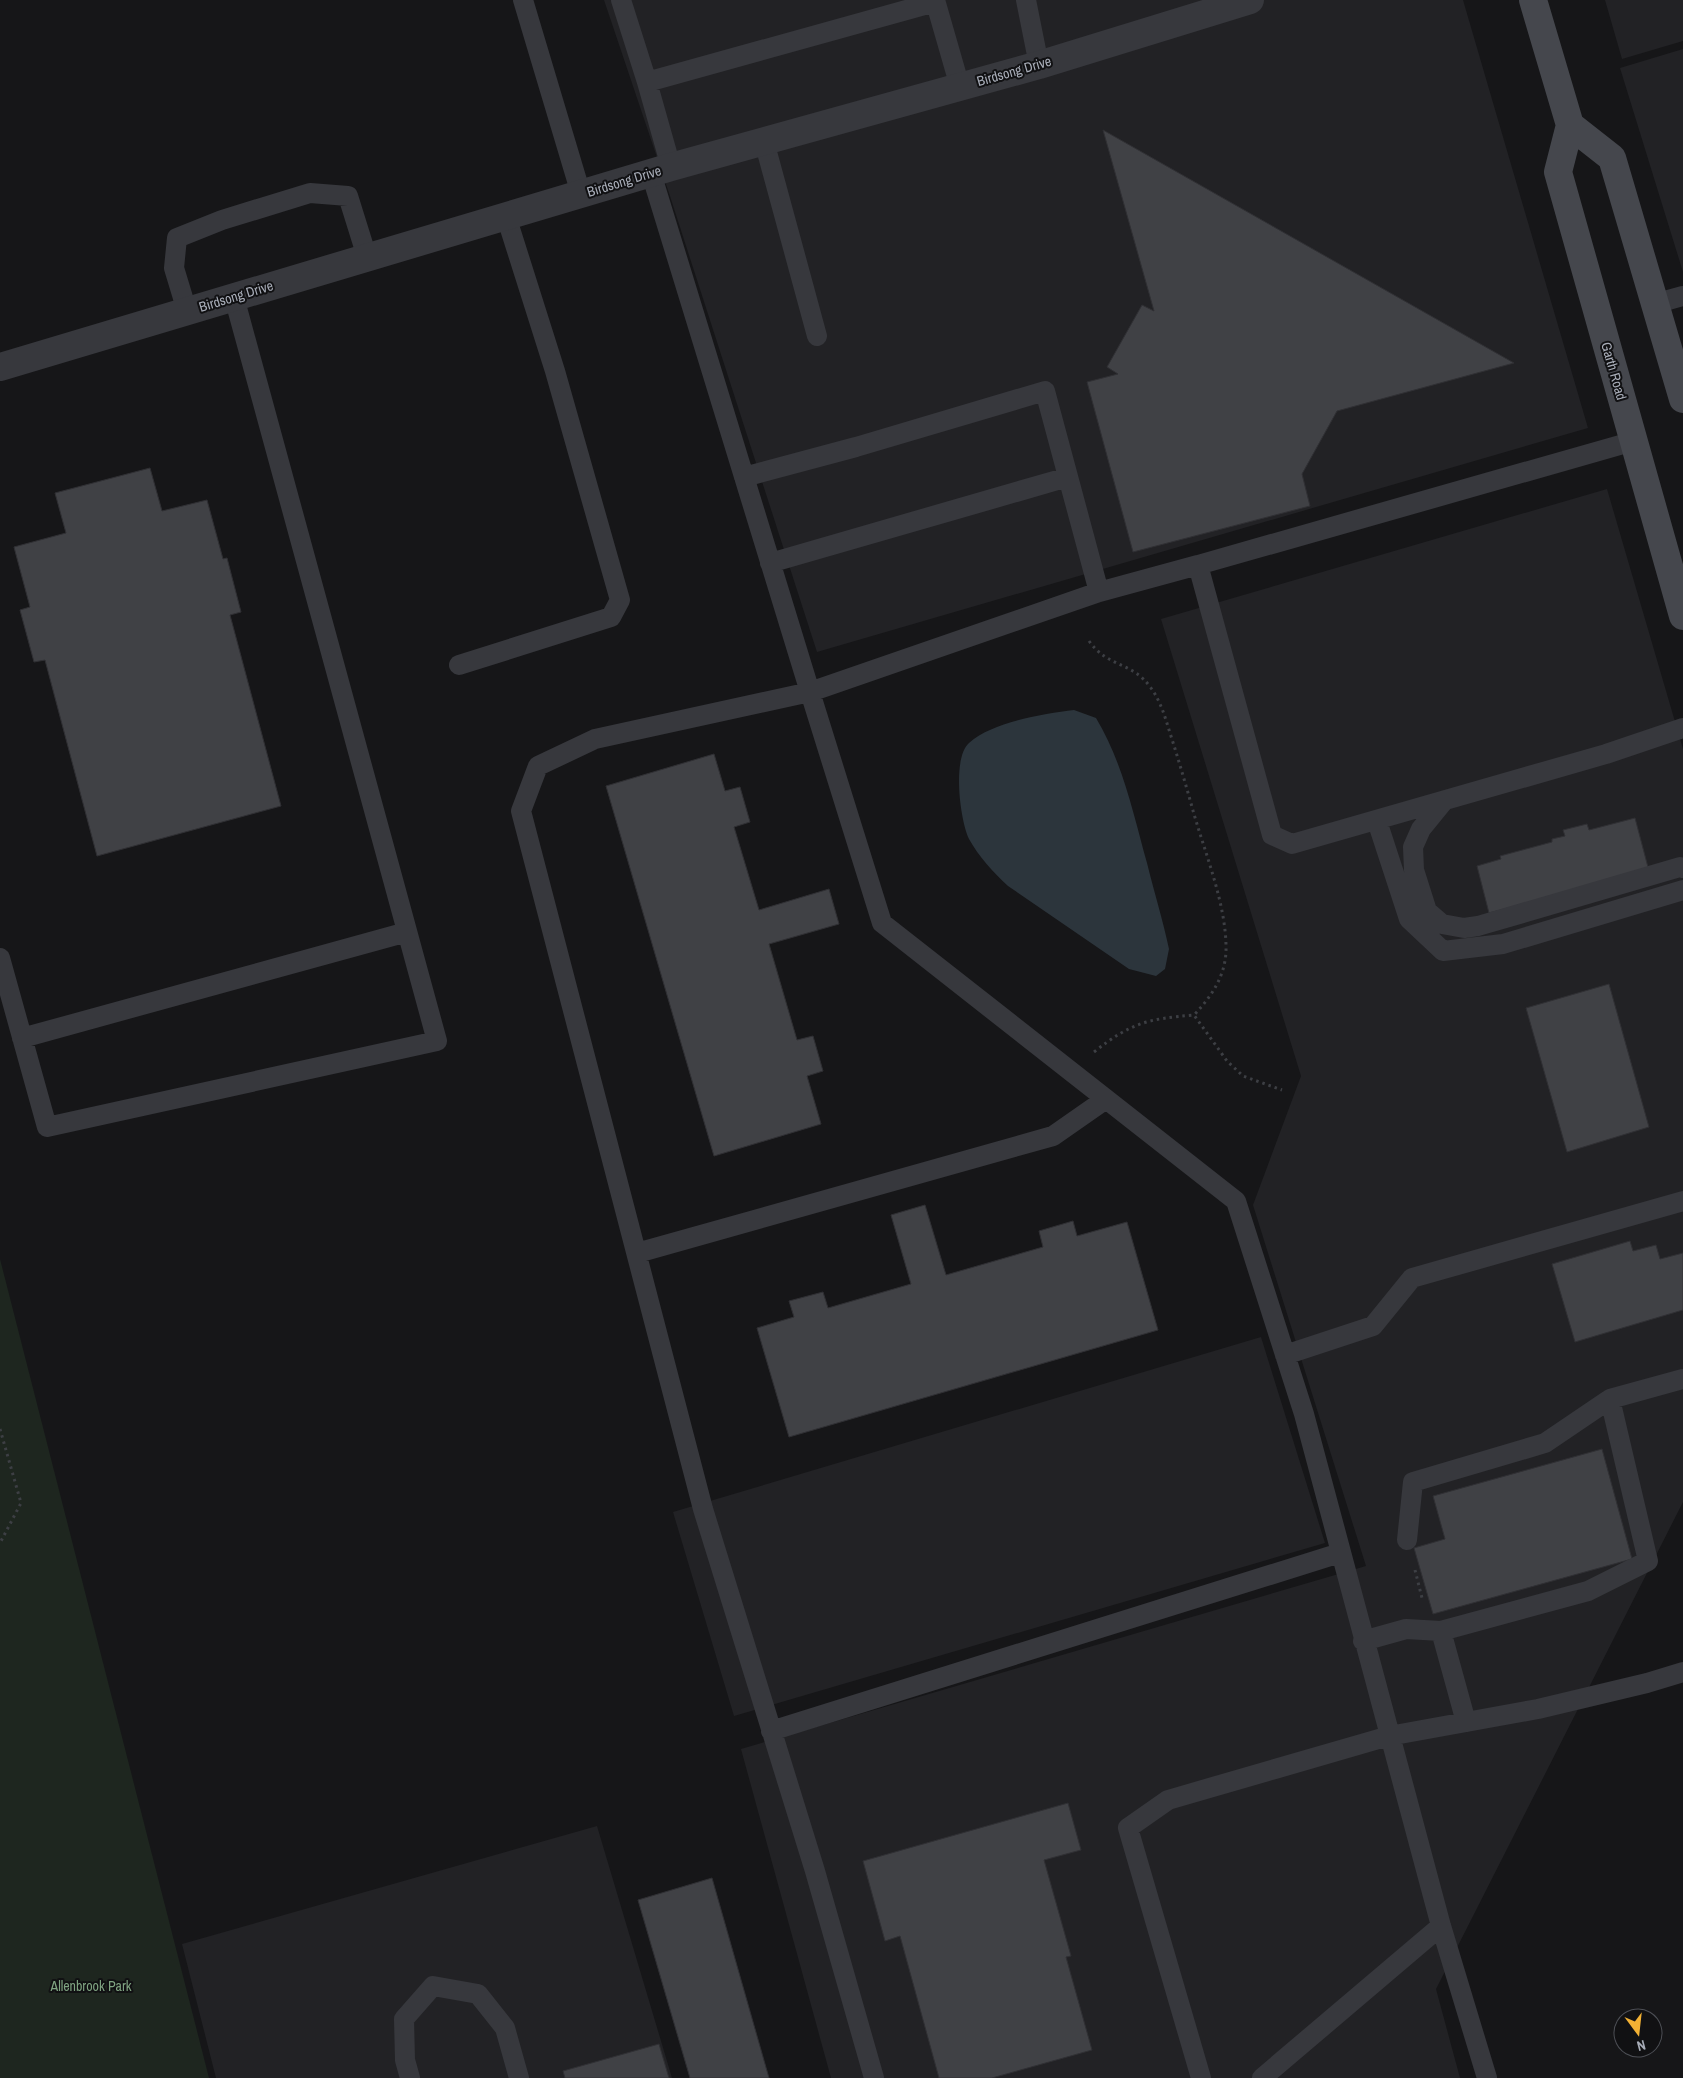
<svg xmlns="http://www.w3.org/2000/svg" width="1683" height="2078" font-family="'Archivo Narrow',sans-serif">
	<rect width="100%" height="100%" fill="#161618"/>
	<path fill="#222225" d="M604,0H1463L1588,428L817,652L669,193Z
		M1605,0H1683V41L1622,59Z
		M1683,49V272L1620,68Z
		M1607,489L1683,749V1502L1436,1989L1460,2078H831L741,1749L1366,1566L1253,1205L1301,1076L1161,619Z
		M1261,1337L1325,1543L734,1716L673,1512Z
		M597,1826L672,2078H216L182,1944Z"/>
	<path fill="#1e261f" d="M0,1259L209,2078H0Z"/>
	<path fill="#2c353c" d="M1074,710L1096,718C1123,763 1133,813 1147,863C1154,892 1163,920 1169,949L1165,969L1156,976L1129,969L1008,886C993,872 979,857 969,839C960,820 952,758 969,743C992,722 1043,714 1074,710Z"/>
	<path fill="#404145" stroke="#303034" d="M1103,130L1514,363L1337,411L1302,474L1310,506L1133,552L1087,382L1118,374L1107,367L1142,305L1154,311Z
		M150,468L162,511L207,500L223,559L227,558L241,612L230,615L281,806L97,856L45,660L34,662L20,610L30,607L14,547L66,533L55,493Z
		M714,754L725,791L740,787L750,822L734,827L759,910L829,889L839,924L769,944L797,1040L813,1036L823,1071L807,1076L821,1124L714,1156L606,786Z
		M1635,818L1649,871L1489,913L1477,866L1501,859L1500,856L1552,842V839L1565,836L1563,830L1587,824L1589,830Z
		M1609,984L1649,1127L1567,1152L1526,1008Z
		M925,1205L946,1275L1043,1247L1039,1231L1073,1221L1077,1236L1127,1222L1158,1330L789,1437L757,1328L794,1317L789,1301L823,1292L828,1308L911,1284L891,1215Z
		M1630,1241L1633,1251L1656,1245L1660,1259L1683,1253V1310L1575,1342L1552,1264Z
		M1602,1449L1632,1559L1433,1614L1414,1548L1445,1539L1433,1496Z
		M1068,1803L1081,1850L1044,1860L1071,1956L1066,1957L1092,2050L992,2078H939L900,1936L885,1941L863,1861Z
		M712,1878L769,2078H690L638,1900Z
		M659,2044L669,2078H565L563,2071Z"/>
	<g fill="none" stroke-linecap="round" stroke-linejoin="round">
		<path stroke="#3d3f44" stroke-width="3" stroke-dasharray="2.5 4" stroke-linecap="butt" d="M1089,641C1108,668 1132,661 1151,688C1161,702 1165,717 1170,733C1178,758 1185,782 1192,807C1204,851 1227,905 1226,951C1225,977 1211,997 1194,1015
			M1094,1052C1132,1022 1148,1019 1194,1015L1227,1061L1243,1076L1282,1090
			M0,1429L21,1503L0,1543
			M1415,1570L1422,1598"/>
		<path stroke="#37383d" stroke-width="20" d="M523,0L581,194
			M621,0L647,82
			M935,0L960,87
			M1026,0L1039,65
			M764,141L817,336
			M671,167L647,82L935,2
			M651,173L810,692L1099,592L1198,565L1272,835L1292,844L1606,754L1683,728
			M1654,304L1683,296
			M187,311L174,268L177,238L222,220L310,193L348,196L367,257
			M744,477L856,447L1045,391L1099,592
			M770,563L1068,477
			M1198,565L1634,441
			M459,665L611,617L620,600L555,371L506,216
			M1443,802L1421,829L1413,847L1414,870L1427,911L1442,924L1464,928L1478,926L1680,867L1683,868
			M1377,821L1409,919L1443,951L1503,944L1683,890
			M0,958L47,1127L437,1041L234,297
			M22,1038L407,932
			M637,1253L1053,1136L1106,1099
			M1285,1355L1373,1326L1412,1278L1683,1201
			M1407,1540L1413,1482L1545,1443L1610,1399
			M1363,1641L1406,1629L1441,1631
			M1466,1722L1441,1631L1588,1591L1648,1561L1610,1399L1683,1379
			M771,1731L1340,1553
			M410,2078L405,2060L404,2019L433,1986L478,1994L505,2028L519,2078
			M874,2078L815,1871L703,1509L521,811L538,766L595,739L810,692L882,923L1236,1201L1304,1414L1441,1926L1487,2078
			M1201,2078L1128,1828L1168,1800L1389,1736L1538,1709L1647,1683L1683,1672
			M1262,2078L1441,1926"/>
		<path stroke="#37383d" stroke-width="28" d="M0,367L671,167L1039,65L1250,0"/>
		<path stroke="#45474d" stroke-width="28" d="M1533,0L1570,125L1558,172L1683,616
			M1570,125L1612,158L1683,399"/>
	</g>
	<g text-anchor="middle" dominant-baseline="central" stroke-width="4" stroke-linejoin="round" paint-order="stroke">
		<g font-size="14" fill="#a8adb8" stroke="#111113">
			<text transform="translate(1014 71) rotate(-16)">Birdsong Drive</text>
			<text transform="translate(624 181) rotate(-17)">Birdsong Drive</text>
			<text transform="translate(236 296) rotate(-17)">Birdsong Drive</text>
			<text transform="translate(1614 371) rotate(74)">Garth Road</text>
		</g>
		<g font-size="14" fill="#7fa381" stroke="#111113">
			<text x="91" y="1986">Allenbrook Park</text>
		</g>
	</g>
	<g transform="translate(1638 2033) rotate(165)"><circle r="24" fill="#111113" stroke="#4d4f55"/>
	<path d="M0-4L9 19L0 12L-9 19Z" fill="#f2b134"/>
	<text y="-8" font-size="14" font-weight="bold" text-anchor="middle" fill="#a8adb8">N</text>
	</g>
</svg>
